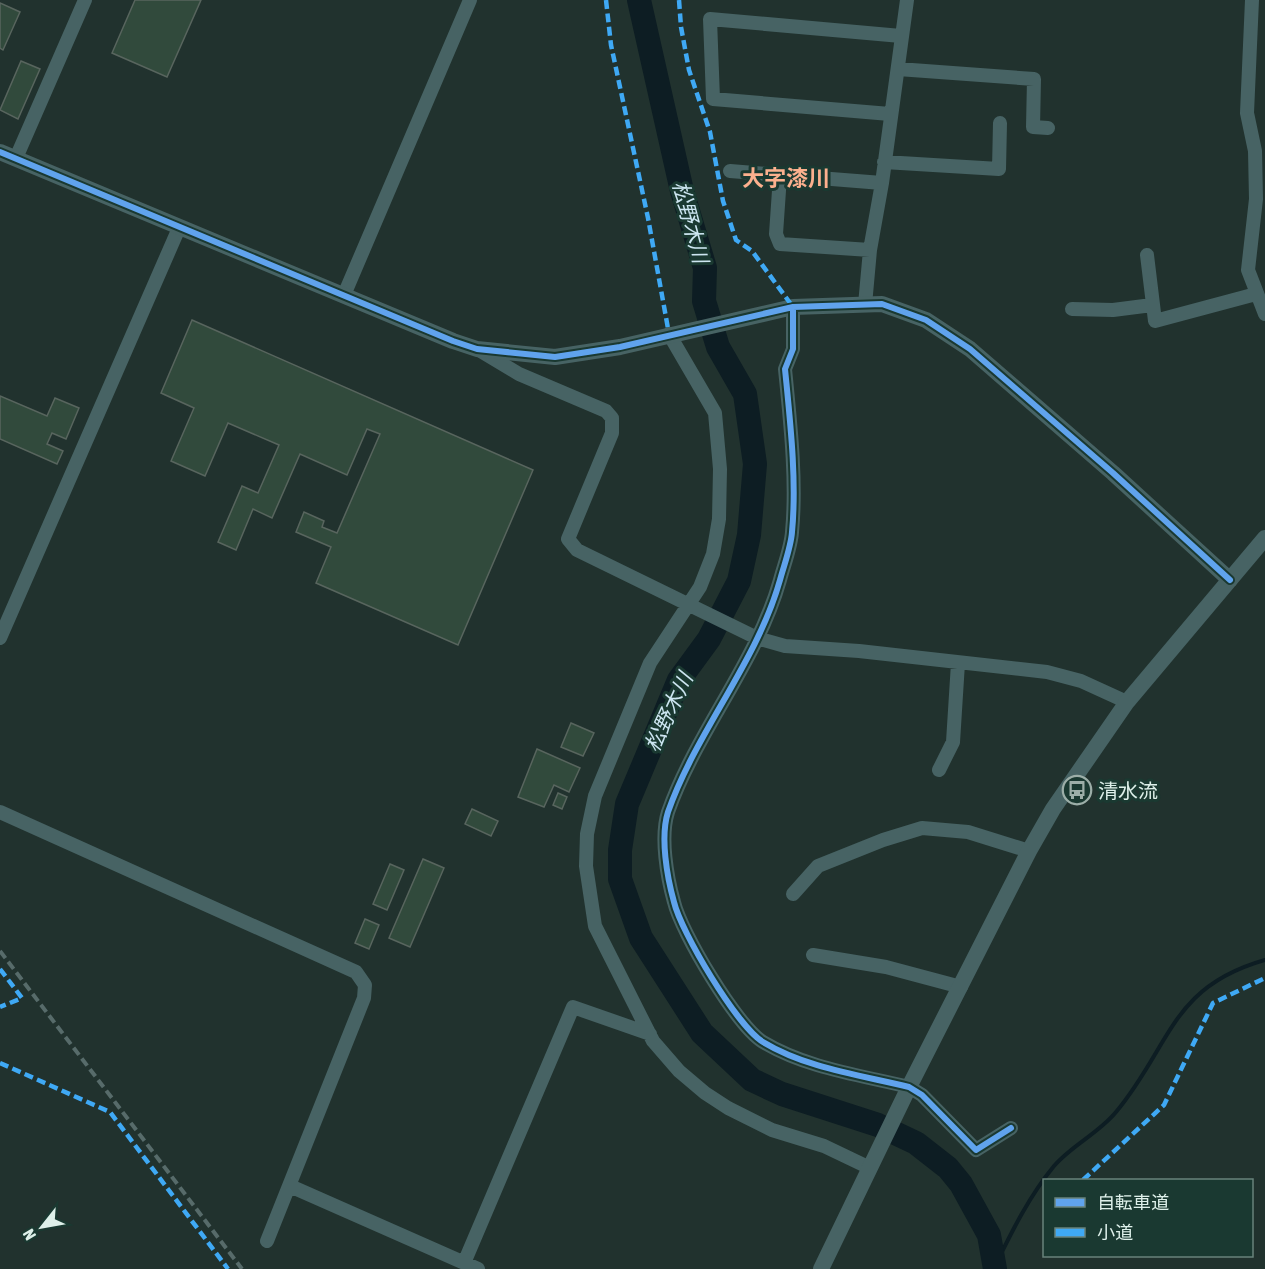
<svg xmlns="http://www.w3.org/2000/svg" width="1265" height="1269" font-family="'Asap Condensed','Noto Sans JP',sans-serif">
	<rect width="100%" height="100%" fill="#21322e"/>
	<g fill="none" stroke-linecap="round" stroke-linejoin="round">
		<path stroke="#0d1d23" stroke-width="4" d="M996,1264C1012,1231 1030,1195 1054,1166C1072,1145 1099,1133 1116,1112C1171,1046 1170,987 1265,960"/>
		<path stroke="#0d1d23" stroke-width="24" d="M639,0L682,191L705,268L704,301L718,347L745,394L755,464L749,535L739,581L709,639L679,680L627,804L620,850V879L641,938L702,1033L752,1080L782,1094L878,1125L916,1143L948,1168L961,1184L989,1235L995,1269"/>
	</g>
	<path fill="#314a3c" stroke="#58655e" stroke-width="1.5" d="M135,0H201L167,77L112,53Z
		M0,3L20,12L3,50L0,48Z
		M21,61L40,69L18,119L0,110Z
		M192,320L533,470L458,645L316,583L331,547L296,532L304,512L324,521L322,527L337,533L380,434L367,429L347,475L300,454L272,518L253,509L236,550L218,542L242,486L258,493L279,445L228,423L205,476L171,461L194,408L161,393Z
		M0,396L47,416L55,398L79,408L66,439L52,433L47,444L63,451L57,464L0,439Z
		M571,723L594,733L583,756L561,747Z
		M537,749L580,768L569,792L554,785L544,807L518,797Z
		M558,793L567,797L562,809L553,805Z
		M472,809L498,821L491,836L465,824Z
		M423,859L444,868L410,947L389,938Z
		M390,864L404,870L387,910L373,904Z
		M365,919L379,925L369,949L355,943Z"/>
	<g fill="none" stroke-linecap="round" stroke-linejoin="round">
		<path stroke="#476364" stroke-width="14" d="M1252,0L1247,113L1255,151L1256,199L1248,270L1265,314
			M898,69L1034,79L1033,127L1048,128
			M890,114L713,99L710,19L901,36
			M16,158L85,0
			M884,162L999,169L1000,123
			M730,171L882,183
			M780,176L776,234L780,244L870,250
			M1147,255L1155,321L1256,294
			M344,295L470,0
			M865,305L870,250L882,183L907,0
			M793,307V349L785,369C790,420 797,480 792,532C791,547 784,565 780,580C757,662 696,732 668,812C660,837 667,877 674,902C681,932 737,1026 763,1042C806,1068 860,1075 909,1087L922,1095L976,1150L1011,1128
			M1072,309L1113,310L1152,305
			M669,334L715,413L720,469L719,519L713,554L700,587L650,663L595,796L587,834L586,866L595,926L653,1041L679,1071L705,1093L728,1108L772,1130L824,1146L870,1168
			M479,350L519,374L606,411L612,418V433L568,539L577,550L757,638L785,646L859,651L1047,672L1081,681L1127,702
			M0,638L179,228
			M939,770L953,742L958,663
			M0,812L356,972L365,985L364,998L267,1241
			M793,894L818,866L883,840L922,828L968,832L1029,851
			M813,955L886,967L961,987
			M290,1186L478,1269
			M464,1263L573,1007L650,1034"/>
		<path stroke="#476364" stroke-width="16" d="M0,152L453,341L477,349L555,357L620,347L793,307L882,304L926,320L970,349L1113,473L1230,580
			M821,1269L909,1087L1029,851L1053,809L1127,702L1265,538"/>
		<path stroke="#576b6a" stroke-width="4" stroke-dasharray="9 4.5" stroke-linecap="butt" d="M0,951L242,1269"/>
		<path stroke="#3fa9f5" stroke-width="4.5" stroke-dasharray="9 4.5" stroke-linecap="butt" d="M606,0L611,45L648,218L669,334
			M679,0L681,27L689,70L710,132L723,201L736,240L752,251L793,307
			M0,969L22,998L0,1007
			M0,1063L110,1112L228,1269
			M1083,1180L1164,1105L1213,1003L1265,978"/>
		<g stroke="#1a3931" stroke-width="10">
			<path id="cycleway" d="M0,152L453,341L477,349L555,357L620,347L793,307L882,304L926,320L970,349L1113,473L1230,580
				M793,307V349L785,369C790,420 797,480 792,532C791,547 784,565 780,580C757,662 696,732 668,812C660,837 667,877 674,902C681,932 737,1026 763,1042C806,1068 860,1075 909,1087L922,1095L976,1150L1011,1128"/>
		</g>
		<use href="#cycleway" stroke="#60a3ed" stroke-width="6"/>
	</g>
	<defs>
		<g id="bus-ring" transform="scale(1.5)"><circle r="9.5" fill="#1a3931" stroke="#9caea8" stroke-width="1.5"/><path d="M-5-6H5V4H4V6H2V4H-2V6H-4V4H-5ZM-3.5-4V0h7V-4ZM-3.5 1.2v1.5H-2V1.2ZM2 1.2v1.5H3.5V1.2Z" fill="#9caea8"/></g>
	</defs>
	<g fill-rule="evenodd">
		<use href="#bus-ring" x="1077" y="790"/>
	</g>
	<g text-anchor="middle" dominant-baseline="central" stroke-width="6" stroke-linejoin="round" paint-order="stroke">
		<g font-size="20" fill="#def0ea" stroke="#1a3931" text-anchor="start">
			<text x="1098" y="790">清水流</text>
		</g>
		<g font-size="21" font-style="italic" fill="#cde6f1" stroke="#1a3931">
			<text transform="translate(691 222) rotate(75)">松野木川</text>
			<text transform="translate(668 712) rotate(-65)">松野木川</text>
		</g>
		<g font-size="22" font-weight="bold" fill="#fbb08e" stroke="#1a3931">
			<text x="786" y="178">大字漆川</text>
		</g>
	</g>
	<rect x="1043" y="1179" width="210" height="78" fill="#1a3931" stroke="#68827b" stroke-width="1.5"/>
	<rect x="1055" y="1198" width="30" height="9" fill="#60a3ed" stroke="#68827b" stroke-width="1.5"/>
	<text x="1097" y="1209" font-size="18" fill="#def0ea">自転車道</text>
	<rect x="1055" y="1228" width="30" height="9" fill="#3fa9f5" stroke="#68827b" stroke-width="1.5"/>
	<text x="1097" y="1239" font-size="18" fill="#def0ea">小道</text>
	<g transform="translate(42 1227) rotate(239)" stroke="#1a3931" stroke-width="4.5" paint-order="stroke">
	<path d="M0-4.5L10 22L0 15L-10 22Z" fill="#def0ea"/>
	<text y="-9" font-size="16" font-weight="bold" text-anchor="middle" fill="#def0ea">N</text>
	</g>
</svg>
